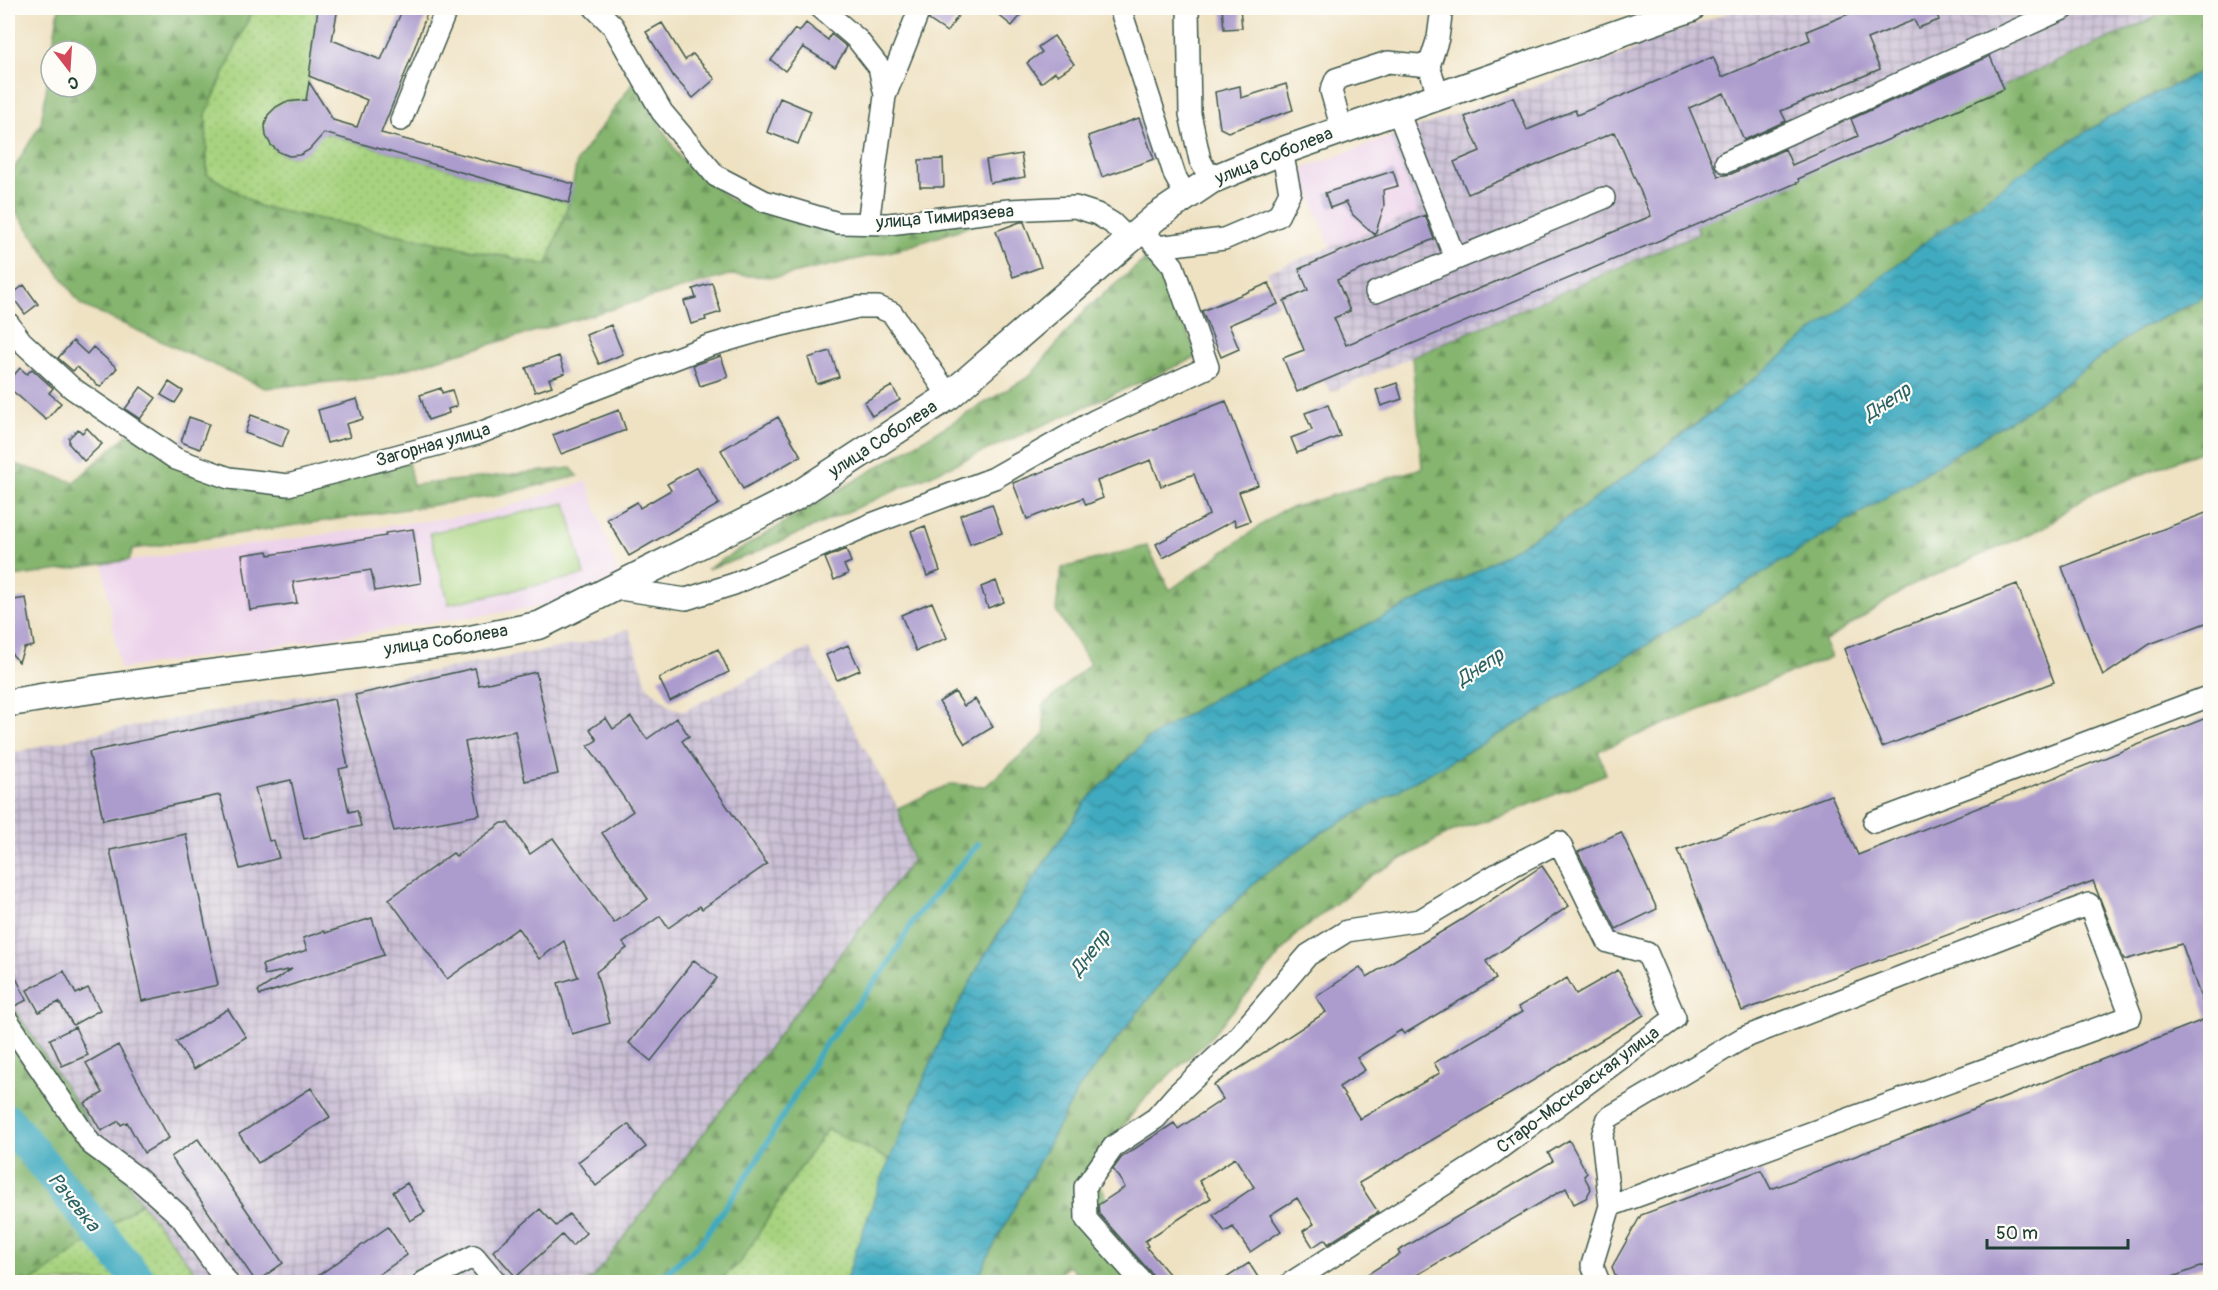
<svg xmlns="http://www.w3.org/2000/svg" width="2218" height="1290" font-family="Pangolin,sans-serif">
	<defs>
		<pattern id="industrial-grid" width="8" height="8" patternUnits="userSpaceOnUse" patternTransform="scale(1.5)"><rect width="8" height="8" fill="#cbbfd5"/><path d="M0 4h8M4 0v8" fill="none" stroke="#a49cae"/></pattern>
		<pattern id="grass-dots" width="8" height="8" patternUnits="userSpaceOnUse" patternTransform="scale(1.5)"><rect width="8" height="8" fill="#a7d37f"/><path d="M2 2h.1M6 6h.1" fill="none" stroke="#8fb66e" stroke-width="1.8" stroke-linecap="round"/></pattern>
		<pattern id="forest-firs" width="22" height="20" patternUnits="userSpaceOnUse" patternTransform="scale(1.5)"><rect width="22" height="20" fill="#85b56e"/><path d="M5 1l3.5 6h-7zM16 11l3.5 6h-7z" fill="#6c945b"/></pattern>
		<pattern id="water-waves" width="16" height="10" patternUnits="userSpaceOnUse" patternTransform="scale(1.5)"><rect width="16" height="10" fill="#40aac0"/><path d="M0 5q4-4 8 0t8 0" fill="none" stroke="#358c9d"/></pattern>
	</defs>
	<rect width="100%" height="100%" fill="#fdfcf7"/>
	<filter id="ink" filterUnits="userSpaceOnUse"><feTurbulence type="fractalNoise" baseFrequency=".0167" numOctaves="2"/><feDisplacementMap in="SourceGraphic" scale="12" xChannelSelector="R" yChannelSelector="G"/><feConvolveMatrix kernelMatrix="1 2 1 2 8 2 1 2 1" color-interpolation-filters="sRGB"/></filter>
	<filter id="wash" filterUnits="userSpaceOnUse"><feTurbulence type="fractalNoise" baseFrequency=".008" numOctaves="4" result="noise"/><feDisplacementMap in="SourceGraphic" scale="24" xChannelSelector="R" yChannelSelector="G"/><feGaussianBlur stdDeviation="1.35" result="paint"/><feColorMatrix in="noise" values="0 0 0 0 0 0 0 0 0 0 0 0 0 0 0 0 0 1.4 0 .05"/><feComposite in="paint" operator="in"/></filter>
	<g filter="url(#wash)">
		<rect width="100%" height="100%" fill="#efe2c3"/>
		<path fill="#ecd1ea" d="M1390,137L1419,212L1331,247L1299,170Z
			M587,481L619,577L543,606L120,669L103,564L492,512Z"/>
		<path fill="url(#industrial-grid)" d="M1741,8H2176L2010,83L1865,140L1694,218L1699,233L1331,392L1296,336L1267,272L1418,212L1390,137L1630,52L1640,45Z
			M629,629L648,687L671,707L684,711L809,648L898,808L912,861L593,1278L585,1282H203L141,1203L8,999V754L82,736L584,643Z"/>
		<path fill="url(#grass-dots)" stroke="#63885a" stroke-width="1.5" d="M253,8H318L306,104C253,88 256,164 298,155C310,152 316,142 320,132L569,203L547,265L261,207L207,175L206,114Z
			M827,1129L890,1160L845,1282H717L740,1263L792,1180Z
			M141,1203L203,1282H29L42,1275Z"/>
		<path fill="url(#forest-firs)" stroke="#527951" stroke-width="1.5" d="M59,8H253L206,114L207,174L261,207L547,265L569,203L577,161L634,81L680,158L730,200L835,230L983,222L901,249L779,277L729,275L374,378L265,388L81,305L8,200V179L41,123L51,59V87H87V51H52Z
			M2176,8H2210V67L2108,118L1577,512L1463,579L1214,698L1148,739L1087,800L1040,869L982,960L944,1032L890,1160L827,1129L792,1180L740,1263L717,1282H585L593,1278L912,861L898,808L950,784L986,786L1045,734L1043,706L1090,664L1056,610L1062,568L1147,546L1170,590L1281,511L1422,468L1412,357L1699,233L1694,218L1865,140L2010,83Z
			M1157,249L1197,357L750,555L707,569L1030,376L1086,309Z
			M2210,291V448L2086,496L2043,528L1908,587L1824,642L1831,657L1598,751L1606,774L1503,815L1455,830L1372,875L1297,934L1209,1039L1144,1099L1092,1166L1114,1214L1166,1282H1087L1068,1266L1051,1282H977L987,1258L1079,1088L1171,970L1213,924L1262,876L1325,831L1534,715L2038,403L2139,329L2195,302Z
			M128,434L288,489L408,462L413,485L571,468L578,476L495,496L133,549L129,560L8,578V462L74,482Z
			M8,999L141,1203L42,1275L29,1282H8Z"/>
		<path fill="#a7d37f" stroke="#63885a" stroke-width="1.5" d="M566,503L584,575L449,604L430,533Z"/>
		<path fill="url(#water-waves)" stroke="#30747a" stroke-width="1.5" d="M2210,67V291L2195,302L2139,329L2038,403L1534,715L1325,831L1262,876L1213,924L1171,970L1079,1088L987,1258L977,1282H845L879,1185L944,1032L982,960L1040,869L1087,800L1148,739L1214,698L1463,579L1577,512L1696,425L1921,245L2027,169L2108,118Z"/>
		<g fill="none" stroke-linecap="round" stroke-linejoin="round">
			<path stroke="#40aac0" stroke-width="6" d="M656,1282L701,1242L753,1167L821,1050L888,965L915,918L978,844"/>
			<path stroke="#40aac0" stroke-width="34" d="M8,1121L140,1282"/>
		</g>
		<g id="blocks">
			<path fill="#ac9ccd" d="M318,8H338L332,40L381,60L403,8H429L406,71L381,133L574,184L569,203L324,133L309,150L300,155L289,156L279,152L271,145L266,136L265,125L268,115L276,107L285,102L306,100L309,82L333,120L357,127L367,100L309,76Z
				M935,8H946L958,16L947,32L929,20Z
				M990,8H1027L1012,26Z
				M1222,8H1240L1242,28L1224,29Z
				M1863,8H1943L1936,11L1939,20L1918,28L1914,20L1867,39L1880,69L1781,111L1786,121L1744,140L1724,93L1689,108L1718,176L1731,174L1785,149L1792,165L1858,136L1851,119L1990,56L2004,89L1798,179L1799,182L1297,392L1283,358L1304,350L1284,301L1308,290L1299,269L1425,215L1434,239L1337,280L1350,311L1334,318L1346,345L1651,216L1615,132L1468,194L1454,162L1480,151L1465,117L1513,97L1527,130L1575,110L1577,115L1713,57L1722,77L1810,40L1807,31Z
				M662,23L685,60L693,54L715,79L693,98L674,77L646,32Z
				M806,23L828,40L831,34L847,47L835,67L803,47L785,71L771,60L795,29L799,32Z
				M1054,36L1074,64L1058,75L1055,72L1041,83L1027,63L1042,52L1038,47Z
				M1286,84L1293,110L1228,132L1220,128L1215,92L1240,86L1241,98Z
				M780,98L811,111L798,144L767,132Z
				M1139,118L1154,159L1102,177L1088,136Z
				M1021,154L1025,177L990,183L986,160Z
				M943,159L944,187H920L919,160Z
				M1393,171L1398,186L1383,190L1384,206L1375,235L1353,215L1346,202L1330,208L1325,193Z
				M1020,222H1024L1041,267L1013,277L996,231Z
				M712,283L721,312L705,317L706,320L691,324L684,301L696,298L693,289Z
				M1269,283L1278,304L1229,325L1239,349L1221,357L1202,311Z
				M24,285L38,304L25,314L11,295Z
				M611,325L623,354L599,364L586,335Z
				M73,341L87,354L93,347L117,368L100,387L77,367L73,371L58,358Z
				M830,351L839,377L817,384L808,358Z
				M559,356L565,373L549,379L552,386L535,392L526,368Z
				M721,356L728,377L700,386L693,365Z
				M20,368L27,374L32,369L53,388L49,393L61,403L46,420L8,387V382Z
				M169,382L183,391L175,403L161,395Z
				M1397,383L1402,399L1381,406L1376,390Z
				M892,386L900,400L872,416L864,402Z
				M141,387L156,398L140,419L125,409Z
				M441,388L442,393L452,390L457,406L448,409L449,413L428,420L420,395Z
				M357,399L363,419L346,424L350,437L327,443L318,410Z
				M1226,401L1258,485L1239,492L1250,521L1236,526L1234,520L1163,558L1156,544L1209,515L1194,474L1161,486L1151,460L1097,481L1103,498L1086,505L1083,498L1027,519L1013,483Z
				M1328,405L1340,436L1297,453L1291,438L1312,430L1305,413Z
				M619,410L626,430L561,454L553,435Z
				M251,415L289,429L282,447L245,433Z
				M189,417L209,424L200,449L181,442Z
				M778,417L801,456L743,489L721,450Z
				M87,428L102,444L84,461L69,444V438L78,429L82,433Z
				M697,467L719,504L629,556L607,519L637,502L640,508L671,490L667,484Z
				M992,504L1002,533L970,544L960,515Z
				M2211,511V621L2150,644L2103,676L2062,567Z
				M925,526L940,571L927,576L911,531Z
				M413,529L421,583L375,591L371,570L293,582L297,603L250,610L242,555L268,551L269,555L386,536L385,533Z
				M846,549L851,562L844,565L848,574L834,580L825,558Z
				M996,581L1004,602L988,608L981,587Z
				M2017,584L2054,682L1882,747L1844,649Z
				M26,598L34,646L24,648L19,662L8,650V601Z
				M932,602L947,638L916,651L901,615Z
				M848,645L860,670L837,680L826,655Z
				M718,649L729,672L670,701L659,678Z
				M475,668L479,685L536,672L558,774L525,781L515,731L465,742L480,815L394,831L355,695Z
				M955,692L964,706L975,699L993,727L965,744L939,702Z
				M334,699L348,767L339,769L349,812L357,810L361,826L304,839L291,780L255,788L269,841L274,840L279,858L240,869L220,795L103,820L89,752Z
				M2211,716V1263L2159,1282H1618L1612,1267L1641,1215L1761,1170L1771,1189L2208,1018L2182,944L2124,960L2093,881L1742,1011L1678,850L1831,795L1858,855Z
				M631,717L647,739L677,718L689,736L682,741L767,864L702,909L700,906L668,928L660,916L623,943L627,948L596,972L610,1023L572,1034L558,983L578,977L564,941L539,959L518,928L447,979L389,899L453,853L456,856L502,823H508L530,854L553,838L614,923L648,899L602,833L633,811L588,746L597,740L590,729L606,718L613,729Z
				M1621,832L1657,909L1616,929L1578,852Z
				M186,834L218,985L142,1001L110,850Z
				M1542,866L1569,906L1486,961L1496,979L1404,1034L1401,1030L1357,1058L1365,1070L1339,1087L1360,1119L1440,1073L1434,1063L1522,1012L1518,1007L1567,978L1576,994L1618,970L1644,1015L1359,1183L1378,1212L1328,1244L1325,1239L1313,1247L1303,1231L1314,1224L1297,1198L1270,1215L1281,1231L1250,1252L1233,1227L1225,1232L1213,1215L1254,1187L1235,1158L1199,1181L1211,1198L1145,1241L1148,1246L1146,1247L1176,1282H1154L1152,1274L1099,1214L1098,1205L1125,1187L1113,1169L1122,1157L1174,1123L1178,1129L1223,1099L1214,1085L1326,1012L1316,997L1360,967L1367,977L1461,920Z
				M372,918L384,955L260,995L258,991L292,969L265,975L262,965L307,950L303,938L324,931L325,933Z
				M694,960L717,978L651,1061L629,1043Z
				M8,962L27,1000L13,1007L8,997Z
				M64,971L76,994L88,988L100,1010L73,1025L59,1002L39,1012L27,990Z
				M228,1009L246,1037L194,1069L176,1042Z
				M75,1027L88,1055L62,1066L50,1039Z
				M118,1045L169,1138L144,1153L127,1122L121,1125L119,1121L101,1131L85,1103L103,1093L86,1063Z
				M311,1088L330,1117L258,1163L239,1134Z
				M628,1124L646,1147L596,1186L578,1162Z
				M198,1139L283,1263L256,1282L171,1157Z
				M1569,1140L1587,1173L1584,1176L1591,1189L1586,1198L1574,1204L1566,1188L1405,1282H1355L1400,1254L1398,1251L1553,1161L1548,1153Z
				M407,1183L425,1212L410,1221L393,1192Z
				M540,1209L556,1226L569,1214L586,1233L572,1246L562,1235L516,1277L493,1251Z
				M388,1227L407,1255L368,1282H309Z
				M1249,1263L1261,1282H1220Z"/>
		</g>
	</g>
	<g filter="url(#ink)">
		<use href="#blocks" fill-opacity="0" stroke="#3e5649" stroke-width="1.5"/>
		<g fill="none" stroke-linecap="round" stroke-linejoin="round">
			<g stroke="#3e5649" stroke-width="24">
				<path id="minor" d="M595,8L613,26L662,112L716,176L764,201L838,223L889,224L1009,210L1075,207L1097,214L1112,223L1129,240
					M821,8L857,39L879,67L885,95
					M1120,8L1175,176L1186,196
					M1188,8L1190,114L1200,160L1211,180
					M1438,95L1429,66L1438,38L1442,8
					M1397,109L1455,258
					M401,120L447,8
					M1342,129L1331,91L1336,79L1388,62L1429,66
					M1726,162L2065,8
					M868,224L885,96L920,8
					M1157,247L1224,239L1278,216L1290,192L1282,151
					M1376,292L1604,198
					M8,323L21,341L72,388L176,459L229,478L288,485L477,434L708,346L773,327L858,307H878L892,313L949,396
					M613,588L686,599L734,584L869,525L994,478L1096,420L1208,367L1173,266L1142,229
					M1874,822L2210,696
					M8,1021L91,1144L136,1177L181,1217L227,1282
					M424,1282L474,1256L496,1282
					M1142,1282L1086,1219L1085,1187L1114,1146L1156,1118L1177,1094L1236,1039L1308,955L1347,931L1420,920L1504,870L1559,842L1608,942L1647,953L1675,1018L1492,1154L1292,1282
					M1599,1282L1592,1265L1610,1206L1602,1136L1608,1118L1743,1038L2089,904L2131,1016L1610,1206"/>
			</g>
			<g stroke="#3e5649" stroke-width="30">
				<path id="major" d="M8,703L68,693L198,675L463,641L540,625L793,498L949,396L1156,217L1211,180L1282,151L1691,8"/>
			</g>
			<use href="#minor" stroke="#fff" stroke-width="21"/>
			<use href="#major" stroke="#fff" stroke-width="27"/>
		</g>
	</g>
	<g text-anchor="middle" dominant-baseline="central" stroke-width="4.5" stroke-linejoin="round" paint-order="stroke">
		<g font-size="18" fill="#1f3d34" stroke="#fdfcf7">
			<text transform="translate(1274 156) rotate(-22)">улица Соболева</text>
			<text transform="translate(945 217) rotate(-5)">улица Тимирязева</text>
			<text transform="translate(883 439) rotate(-33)">улица Соболева</text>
			<text transform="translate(433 445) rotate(-16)">Загорная улица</text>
			<text transform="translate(446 640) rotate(-9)">улица Соболева</text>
			<text transform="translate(1578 1090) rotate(-37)">Старо-Московская улица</text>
		</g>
		<g font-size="20" font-style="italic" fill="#2b6365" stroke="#fdfcf7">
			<text transform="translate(1887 402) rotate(-33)">Днепр</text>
			<text transform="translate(1480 667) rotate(-33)">Днепр</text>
			<text transform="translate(1090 953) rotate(-52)">Днепр</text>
			<text transform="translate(74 1202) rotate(51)">Рачевка</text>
		</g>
	</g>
	<rect width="2218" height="1290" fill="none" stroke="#fdfcf7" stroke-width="30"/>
	<g transform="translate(69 69) rotate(163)"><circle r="28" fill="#fdfcf7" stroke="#a4b0a9" stroke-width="1.5"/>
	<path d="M0-4.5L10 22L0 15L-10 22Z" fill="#d1495b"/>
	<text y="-9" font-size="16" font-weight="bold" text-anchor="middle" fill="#1f3d34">С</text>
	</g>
	<path d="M1987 1239v9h141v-9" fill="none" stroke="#1f3d34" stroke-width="3"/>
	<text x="1996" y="1239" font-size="18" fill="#1f3d34" stroke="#fdfcf7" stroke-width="4.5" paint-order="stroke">50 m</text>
</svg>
